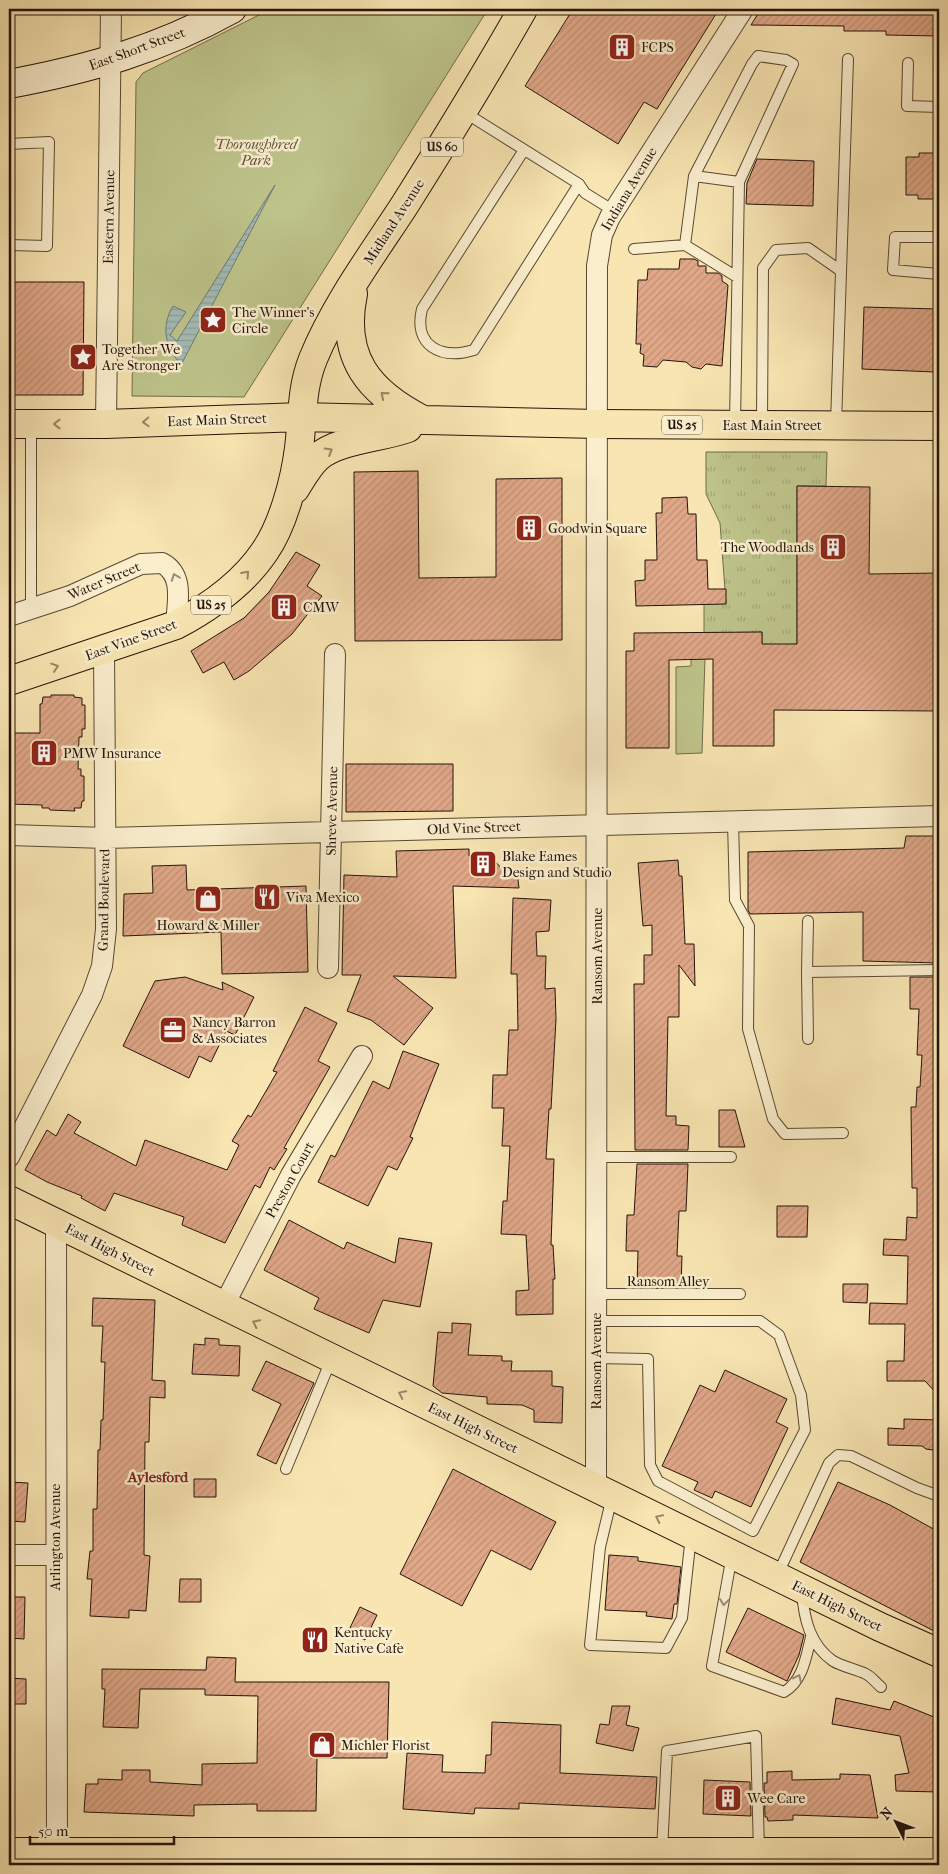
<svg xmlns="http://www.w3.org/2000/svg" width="948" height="1874" font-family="'IM FELL French Canon',serif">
	<defs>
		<pattern id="grass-tufts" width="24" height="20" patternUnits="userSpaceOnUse" patternTransform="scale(1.25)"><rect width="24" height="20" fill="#bec48b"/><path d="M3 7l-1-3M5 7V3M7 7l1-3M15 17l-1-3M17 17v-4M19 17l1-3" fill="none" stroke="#a3a877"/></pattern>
		<pattern id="water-rules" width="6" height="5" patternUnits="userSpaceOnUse" patternTransform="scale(1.25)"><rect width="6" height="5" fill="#a2bcb7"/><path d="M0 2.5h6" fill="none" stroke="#8ba19c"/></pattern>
		<pattern id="building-hatch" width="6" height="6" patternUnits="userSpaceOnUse" patternTransform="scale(1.25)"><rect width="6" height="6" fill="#e0a788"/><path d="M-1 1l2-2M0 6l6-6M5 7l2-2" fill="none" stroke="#c08f74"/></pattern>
	</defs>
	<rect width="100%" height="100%" fill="#f8e5b2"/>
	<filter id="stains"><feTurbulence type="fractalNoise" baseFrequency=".004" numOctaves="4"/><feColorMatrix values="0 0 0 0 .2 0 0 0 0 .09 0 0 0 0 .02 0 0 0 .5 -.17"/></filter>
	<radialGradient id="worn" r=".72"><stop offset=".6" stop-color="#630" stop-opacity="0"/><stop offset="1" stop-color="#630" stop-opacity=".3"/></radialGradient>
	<path fill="url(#grass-tufts)" stroke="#716c4b" d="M706,452H827L826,486H797V644L762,646V632L704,633V604L726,603L720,523L706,494Z"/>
	<path fill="#bec48b" stroke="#716c4b" d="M271,9H488L244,397L132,396L136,82L143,73Z
		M691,657L705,658L702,753L676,754V667L691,666Z"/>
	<path fill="url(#water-rules)" stroke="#707872" d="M275,185L181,365C166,347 160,328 173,306L186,312L170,335L177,341Z"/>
	<path fill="url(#building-hatch)" stroke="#24130b" d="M573,9H719L657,109L644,102L618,144L525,86Z
		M761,9H939V36L886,35V31H844V26L751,25Z
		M919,153H939V199H918V195H906V157H919Z
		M757,159L814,161L813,206L746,204L747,183Z
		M680,259H694L698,261V266H706V273H718L722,276V281L728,285L722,366L706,364L701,369L692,367L686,362L663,360L657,367L643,366L644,355L640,353L641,344H636L638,280H647L648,269H679Z
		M9,282H84L83,395H9Z
		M864,307L938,309L935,372L862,369Z
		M418,471L419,578L496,577V479L562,478V640L355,641L354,472Z
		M797,486L870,487L869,574L939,573V711L774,710V746H713V659L669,660V748H626V651H634V633L762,632V644H797Z
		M687,497L688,514H696L697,560H707L708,589H726V604L636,606L635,581L645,580V560H657L656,513H662V498Z
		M296,552L320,565L307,586L322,596L292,634L249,671L234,680L224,662L203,673L191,651L244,618L269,592Z
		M51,695H74V697L82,698V705H85V729H82V737H79L78,769H81V776H84V801H82L81,808H74L75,811L50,810L49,808H42V805L9,804V733H40V704H42L43,697H51Z
		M346,764H453V811L346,812Z
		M906,836H939V963L863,961V912L750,914L748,910V852L904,848Z
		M469,849V856L489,855L506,873L517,872L519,888L453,886L456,978L393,976L433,1008L404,1045L371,1020L347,1011L361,975H342L344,875L397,877L396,851Z
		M678,860L679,876H682L685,944H694L695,986L679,965V1017H668L666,1116H676V1125L689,1126L688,1150H635L634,984H644V955H652V925L643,926L638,863Z
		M186,865L187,890L306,886L308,972L222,974L221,932L123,936L124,894L153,893L152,866Z
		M513,898L551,900L549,931L536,932L537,956H546L545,989L555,988L556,1019L551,1109H549L546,1159H554L551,1245H553L555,1279H553V1314L516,1315V1291L529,1290L526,1235L501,1234L503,1201H507L510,1146H502L504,1108H492L493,1075H507L509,1030H518L517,974H511Z
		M185,977L223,990L222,982L254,997L235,1035L226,1031L211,1062L199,1056L189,1078L123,1046L155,981Z
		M910,977H939V1396L925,1381H887V1361H904L905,1324H869L870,1303L907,1304L908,1256L883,1255L884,1239L906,1240L907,1217L917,1218V1188H912L911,1107H916L917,1087H920L922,1055H917L919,1009H910Z
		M305,1007L337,1023L318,1061L330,1067L284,1148L287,1149L274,1170L270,1167L260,1188L255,1185L225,1243L182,1225L184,1217L114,1193L105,1211L81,1198L82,1196L47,1182L25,1170L47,1130L56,1136L68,1114L81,1122L74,1133L136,1166L145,1140L227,1170L239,1145L232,1141L248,1115L251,1117L277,1072L273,1071Z
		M403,1051L439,1064L410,1137L413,1138L397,1170L388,1166L368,1206L318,1182L331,1155L335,1157L373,1081L389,1089Z
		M719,1110H735L745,1147H719Z
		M637,1164H688L686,1211H679L677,1256H682L681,1287H637L638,1251H626L627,1215H634Z
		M777,1206H808L807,1237H777Z
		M289,1220L344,1249L347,1242L395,1263L399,1238L432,1243L420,1307L383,1300L369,1333L314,1309L319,1298L264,1270Z
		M843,1284H868L867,1303L843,1302Z
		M93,1298L155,1300L152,1380L165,1381V1398L150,1397L149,1442H145L144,1555L150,1556L146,1611L129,1610V1618L90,1616L92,1579H87L90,1551H93V1509H97L98,1450H100L101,1420H103L105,1362H101L103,1326H92Z
		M452,1323L471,1324L468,1355L502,1356V1361H512L511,1371H552V1386L563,1387L562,1423L534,1422V1410L522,1405L487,1404V1397L442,1393L433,1386L438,1332L452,1333Z
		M205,1338L219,1339V1345L240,1346L239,1376L192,1374L194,1344L205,1345Z
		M266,1361L314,1383L276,1464L257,1455L281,1404L252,1390Z
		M725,1370L787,1399L776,1422L788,1428L751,1507L715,1491L712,1498L694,1490L698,1482L662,1466L700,1385L715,1392Z
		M904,1419L939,1420V1445L933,1450L926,1449L922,1446L888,1445V1428L904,1429Z
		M453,1469L556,1522L531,1570L491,1550L462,1606L400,1574Z
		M194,1479H216V1497H194Z
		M9,1482L28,1483L25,1522L9,1521Z
		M838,1482L890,1505L939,1532V1623L934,1631L800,1562Z
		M609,1555L638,1557V1561L681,1567L677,1604H674L672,1619L646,1616L647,1612L605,1610Z
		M180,1579H201V1602H179Z
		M9,1597H25L24,1639L9,1638Z
		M360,1607L377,1615L365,1640L348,1632Z
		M748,1608L804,1635L799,1655L787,1681L726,1652Z
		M207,1657L236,1658L235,1682H389L387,1758H317L316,1811H257V1804L194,1805V1816L84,1812L86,1784H98V1779L122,1780V1770H150V1782L202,1785V1764L257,1763L258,1696L205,1695V1689H140L138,1728L103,1727L105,1689H102V1669L206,1670Z
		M9,1678L26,1679V1704H9Z
		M836,1698L890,1710L894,1701L939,1719V1792L896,1791L895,1775L909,1773L900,1736L832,1724Z
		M612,1706H630L626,1725L639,1728L633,1751L596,1743L600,1724L609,1725Z
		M492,1722L561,1725L560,1773L657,1777L655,1809L519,1803V1809L475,1808L474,1814L403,1809L407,1753L443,1755L442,1772L485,1773L486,1755H491Z
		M792,1771V1780L840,1779V1774L870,1775L878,1818L793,1815V1820L768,1821L767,1817H765L764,1783H767V1772Z
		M704,1780L750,1782L751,1816L703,1814Z"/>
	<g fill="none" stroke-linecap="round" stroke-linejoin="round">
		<g stroke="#594835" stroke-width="12">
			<path id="lane" d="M908,63L907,106L939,107
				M464,112L579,184L585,193L614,211
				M9,144L49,142L47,246L9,245
				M524,150L422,309C413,346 441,360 474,350L579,184
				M694,176L739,182
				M939,237H895L893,270L939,274
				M634,249L685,245
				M762,423L763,268L776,250L808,248L841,271
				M735,424L739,182L793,64L786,60L758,56L752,64L694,176L685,245L737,277
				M836,424L848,59
				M31,609V425
				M733,821L735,900L749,926L748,1029L773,1119L785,1134L843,1133
				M807,972L808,921
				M808,1039L807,972L939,970
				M597,1157H731
				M596,1294H740
				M596,1321H760L779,1335L801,1395L805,1430L753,1531L658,1481L650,1465L648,1359L596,1358
				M286,1469L331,1360
				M612,1497L600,1547L590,1645L666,1648L682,1618L691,1536
				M732,1555L712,1666L784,1692C803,1681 806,1657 811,1637
				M777,1576L829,1463L838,1455L851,1456L917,1488L939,1496
				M802,1592C804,1619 810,1645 833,1661C843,1667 856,1669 866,1674C872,1677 876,1683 881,1687
				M662,1851L667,1751L756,1736L759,1851"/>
		</g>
		<g stroke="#594835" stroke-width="22">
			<path id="street" d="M106,424L111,9
				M9,616L70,596L141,564L162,563C185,575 177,604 176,625
				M9,835L106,838L939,816
				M328,968L335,654
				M9,1157L92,995L102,966L106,929L104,651
				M56,1223L57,1852
				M223,1307L291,1175L362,1056
				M596,1488L597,266L602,235L610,217L743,9
				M9,1555H55"/>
		</g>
		<g stroke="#24130b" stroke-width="30">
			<path id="secondary" d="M9,84C89,69 160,49 232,9"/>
		</g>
		<g stroke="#24130b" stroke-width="30">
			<path id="primary" d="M353,294C340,357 368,392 423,420
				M9,424H106L300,417L598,424L939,426
				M295,489C302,478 308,466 318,457C339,439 381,438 408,428
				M9,681L176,625C210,607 243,584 265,551C283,525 295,480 299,448C303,417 301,389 313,359C335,305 372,255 404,206C445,141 485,76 523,9
				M9,1200L880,1627L939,1653
				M9,1852H939"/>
		</g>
		<use href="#lane" stroke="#faeecd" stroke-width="10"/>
		<use href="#street" stroke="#faeecd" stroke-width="20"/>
		<use href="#secondary" stroke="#faeecd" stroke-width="28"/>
		<use href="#primary" stroke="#f8e5b2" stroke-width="28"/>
	</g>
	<defs><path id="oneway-chevron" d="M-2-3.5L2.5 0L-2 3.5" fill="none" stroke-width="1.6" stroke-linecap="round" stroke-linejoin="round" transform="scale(1.25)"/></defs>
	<g stroke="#998667">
		<use href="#oneway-chevron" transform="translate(384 395) rotate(-140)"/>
		<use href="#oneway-chevron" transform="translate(146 422) rotate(177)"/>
		<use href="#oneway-chevron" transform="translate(57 424) rotate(-180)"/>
		<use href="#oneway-chevron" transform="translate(329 451) rotate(-31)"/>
		<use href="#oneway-chevron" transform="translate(246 574) rotate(-48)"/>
		<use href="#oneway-chevron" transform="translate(55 667) rotate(-18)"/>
		<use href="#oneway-chevron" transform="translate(256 1323) rotate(-154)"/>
		<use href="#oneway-chevron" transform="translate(402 1394) rotate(-154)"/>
		<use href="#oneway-chevron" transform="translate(659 1518) rotate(-154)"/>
	</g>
	<g stroke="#9a8b76">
		<use href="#oneway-chevron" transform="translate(175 577) rotate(-111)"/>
		<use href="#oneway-chevron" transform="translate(724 1602) rotate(97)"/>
		<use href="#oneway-chevron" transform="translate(798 1678) rotate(-65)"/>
	</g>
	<defs>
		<g id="building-square" transform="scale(1.4375)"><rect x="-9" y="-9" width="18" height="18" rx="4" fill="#8f2418" stroke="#faeecd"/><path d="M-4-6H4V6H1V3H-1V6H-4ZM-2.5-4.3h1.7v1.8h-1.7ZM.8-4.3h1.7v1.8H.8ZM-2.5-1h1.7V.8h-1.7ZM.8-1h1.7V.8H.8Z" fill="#fff"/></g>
		<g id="sight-square" transform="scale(1.4375)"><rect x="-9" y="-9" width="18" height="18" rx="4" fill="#8f2418" stroke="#faeecd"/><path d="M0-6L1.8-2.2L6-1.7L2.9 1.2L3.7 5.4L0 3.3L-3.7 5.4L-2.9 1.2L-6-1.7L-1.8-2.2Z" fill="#fff"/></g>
		<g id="restaurant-square" transform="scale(1.4375)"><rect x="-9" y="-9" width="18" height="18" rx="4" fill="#8f2418" stroke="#faeecd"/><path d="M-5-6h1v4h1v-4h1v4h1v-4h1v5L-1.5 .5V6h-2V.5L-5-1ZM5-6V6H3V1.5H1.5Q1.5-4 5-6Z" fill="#fff"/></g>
		<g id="shop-square" transform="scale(1.4375)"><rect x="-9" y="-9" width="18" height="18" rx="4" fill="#8f2418" stroke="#faeecd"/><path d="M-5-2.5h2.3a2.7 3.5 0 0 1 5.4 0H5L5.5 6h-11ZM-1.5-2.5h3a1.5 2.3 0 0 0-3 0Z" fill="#fff"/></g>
		<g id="office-square" transform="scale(1.4375)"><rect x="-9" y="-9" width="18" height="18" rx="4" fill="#8f2418" stroke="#faeecd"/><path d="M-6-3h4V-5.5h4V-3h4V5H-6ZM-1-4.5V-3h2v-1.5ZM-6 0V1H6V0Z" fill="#fff"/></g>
	</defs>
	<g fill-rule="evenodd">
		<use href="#building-square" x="622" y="47"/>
		<use href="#sight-square" x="213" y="320"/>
		<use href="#sight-square" x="83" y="357"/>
		<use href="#building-square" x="529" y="528"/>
		<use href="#building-square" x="833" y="547"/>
		<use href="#building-square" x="284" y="607"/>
		<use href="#building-square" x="44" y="753"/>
		<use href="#building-square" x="483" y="864"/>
		<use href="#restaurant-square" x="267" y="897"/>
		<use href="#shop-square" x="208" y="899"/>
		<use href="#office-square" x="173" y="1030"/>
		<use href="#restaurant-square" x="315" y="1640"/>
		<use href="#shop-square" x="322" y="1745"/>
		<use href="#building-square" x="728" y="1798"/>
	</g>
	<g text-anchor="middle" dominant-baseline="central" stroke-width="5" stroke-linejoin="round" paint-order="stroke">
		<g fill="#faeecd" stroke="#645545" stroke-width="1">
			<rect x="421" y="137.5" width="42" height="19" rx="4"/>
			<rect x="662" y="415.5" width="40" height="19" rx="4"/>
			<rect x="191" y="595.5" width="40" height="19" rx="4"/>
		</g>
		<g font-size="12" font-weight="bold" fill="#24130b">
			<text x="442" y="147">US 60</text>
			<text x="682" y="425">US 25</text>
			<text x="211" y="605">US 25</text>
		</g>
		<g font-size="14" fill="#24130b" stroke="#faeecd" text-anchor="start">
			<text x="641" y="47">FCPS</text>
			<text x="232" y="312">The Winner's<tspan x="232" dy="16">Circle</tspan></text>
			<text x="102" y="349">Together We<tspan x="102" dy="16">Are Stronger</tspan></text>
			<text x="548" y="528">Goodwin Square</text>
			<text x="814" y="547" text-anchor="end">The Woodlands</text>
			<text x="303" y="607">CMW</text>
			<text x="63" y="753">PMW Insurance</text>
			<text x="502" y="856">Blake Eames<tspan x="502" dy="16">Design and Studio</tspan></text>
			<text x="286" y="897">Viva Mexico</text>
			<text x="208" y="925" text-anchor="middle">Howard &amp; Miller</text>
			<text x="192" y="1022">Nancy Barron<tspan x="192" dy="16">&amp; Associates</tspan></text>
			<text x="334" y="1632">Kentucky<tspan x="334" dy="16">Native Cafe</tspan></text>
			<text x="341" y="1745">Michler Florist</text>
			<text x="747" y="1798">Wee Care</text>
		</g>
		<g font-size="14" fill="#24130b" stroke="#faeecd">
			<text transform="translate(137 49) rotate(-20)">East Short Street</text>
			<text transform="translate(629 189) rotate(-59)">Indiana Avenue</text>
			<text transform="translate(109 217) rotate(-89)">Eastern Avenue</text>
			<text transform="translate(394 222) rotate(-57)">Midland Avenue</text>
			<text transform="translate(217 420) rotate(-2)">East Main Street</text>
			<text x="772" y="425">East Main Street</text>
			<text transform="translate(104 581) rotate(-23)">Water Street</text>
			<text transform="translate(131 640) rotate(-20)">East Vine Street</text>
			<text transform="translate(332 811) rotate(-89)">Shreve Avenue</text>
			<text transform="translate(474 828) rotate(-2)">Old Vine Street</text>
			<text transform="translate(104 900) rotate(-89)">Grand Boulevard</text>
			<text transform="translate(597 956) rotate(-90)">Ransom Avenue</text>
			<text transform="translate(290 1180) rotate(-61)">Preston Court</text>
			<text transform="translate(110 1250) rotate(27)">East High Street</text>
			<text x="668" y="1281">Ransom Alley</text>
			<text transform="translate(596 1361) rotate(-90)">Ransom Avenue</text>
			<text transform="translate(473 1428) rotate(26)">East High Street</text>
			<text transform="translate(55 1537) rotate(-90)">Arlington Avenue</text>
			<text transform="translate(837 1606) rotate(26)">East High Street</text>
		</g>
		<g font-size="14" font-style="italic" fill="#5a5138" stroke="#faeecd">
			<text x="256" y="144">Thoroughbred<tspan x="256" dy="16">Park</tspan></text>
		</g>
		<g font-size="15" font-weight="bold" fill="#7a1f14" stroke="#faeecd">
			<text x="158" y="1477">Aylesford</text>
		</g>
	</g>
	<rect width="948" height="1874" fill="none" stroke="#f8e5b2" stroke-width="30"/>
	<rect x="10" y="10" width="928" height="1854" fill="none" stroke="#24130b" stroke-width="2.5"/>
	<rect x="15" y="15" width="918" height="1844" fill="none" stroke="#24130b"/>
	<g transform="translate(896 1822) rotate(312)" stroke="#faeecd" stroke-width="4" paint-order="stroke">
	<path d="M0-4L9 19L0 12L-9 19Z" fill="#24130b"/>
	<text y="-8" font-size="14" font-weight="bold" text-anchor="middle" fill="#24130b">N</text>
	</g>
	<path d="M30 1836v8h144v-8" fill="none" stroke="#24130b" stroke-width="2.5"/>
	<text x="38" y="1836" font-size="15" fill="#24130b" stroke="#faeecd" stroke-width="4" paint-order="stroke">50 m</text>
	<rect width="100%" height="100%" filter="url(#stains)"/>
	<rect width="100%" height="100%" fill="url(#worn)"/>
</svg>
